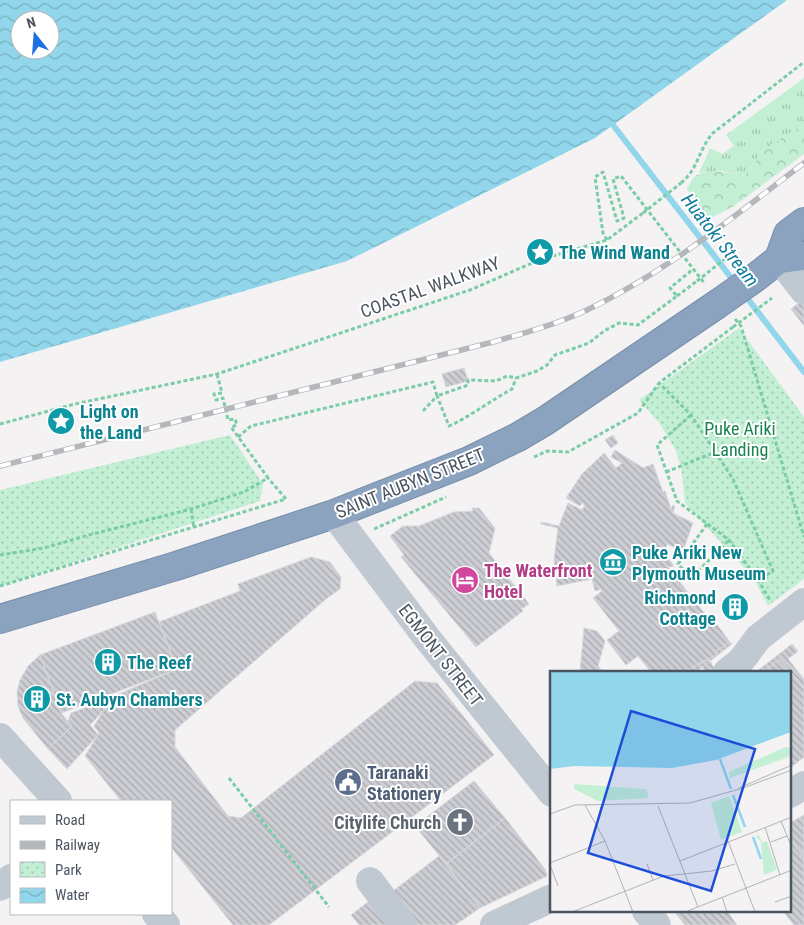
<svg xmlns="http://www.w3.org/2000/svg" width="804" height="925" font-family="'Roboto Condensed',sans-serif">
	<defs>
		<pattern id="grass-tufts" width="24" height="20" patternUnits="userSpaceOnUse" patternTransform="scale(1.25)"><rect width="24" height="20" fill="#c3f0d5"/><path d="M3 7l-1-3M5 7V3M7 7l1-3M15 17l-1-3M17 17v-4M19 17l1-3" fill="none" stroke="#a0c5b0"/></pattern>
		<pattern id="forest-crowns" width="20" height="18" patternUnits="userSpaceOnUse" patternTransform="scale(1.25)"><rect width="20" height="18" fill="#c3f0d5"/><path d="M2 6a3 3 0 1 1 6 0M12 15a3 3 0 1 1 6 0" fill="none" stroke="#a0c5b0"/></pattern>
		<pattern id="park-dots" width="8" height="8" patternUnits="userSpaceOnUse" patternTransform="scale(1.25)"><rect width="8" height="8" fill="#c3f0d5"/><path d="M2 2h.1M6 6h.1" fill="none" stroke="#a0c5b0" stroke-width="1.8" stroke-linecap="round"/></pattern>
		<pattern id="water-waves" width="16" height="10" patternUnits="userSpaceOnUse" patternTransform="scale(1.25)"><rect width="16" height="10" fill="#91d6eb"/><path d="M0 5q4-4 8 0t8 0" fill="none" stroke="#78b0c2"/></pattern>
		<pattern id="building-back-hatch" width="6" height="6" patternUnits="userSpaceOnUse" patternTransform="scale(1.25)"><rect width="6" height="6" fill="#ccced4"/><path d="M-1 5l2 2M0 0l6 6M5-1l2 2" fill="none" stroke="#a8aaaf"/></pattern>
	</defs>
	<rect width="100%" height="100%" fill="#f4f2f2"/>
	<path fill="url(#grass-tufts)" d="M804,78V124L763,150L753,166L744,176L721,171L699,173L710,148L722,154L734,146L726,135Z"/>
	<path fill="url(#forest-crowns)" d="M804,124V154L734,206L707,220L687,189C689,185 691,181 693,178C703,167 731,173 744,176L753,166L763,150Z"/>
	<path fill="url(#park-dots)" d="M739,328L804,417V579L768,606L754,579L685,503L681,466L675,449L660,424L639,400Z
		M230,435L263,484L260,501L0,586V490Z"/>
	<path fill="url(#water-waves)" fill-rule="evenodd" d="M0,0H787L595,138L347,261L0,362ZM20,20H50V50H20Z"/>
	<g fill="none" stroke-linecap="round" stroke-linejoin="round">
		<path stroke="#91d6eb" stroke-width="6" d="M613,125L736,284
			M744,294L804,372"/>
	</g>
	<path fill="url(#building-back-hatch)" stroke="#d6d8dd" d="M804,299V326L791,309Z
		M464,368L468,381L446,387L442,374Z
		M613,435L618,443L611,448L605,440Z
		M615,450L643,468L653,464L663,492L665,491L671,509L673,505L675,506L673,513L693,523L683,551L667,544L665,551L662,550L674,566L668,567L712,623L715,622L730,642L716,651L717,655L696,665L687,672H651L638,656L626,665L607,640L619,631L593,598L602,591L601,589L595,591L592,579L557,586L554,559L558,528L541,524V522L559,526L568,503L582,510L585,505L582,503L580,506L566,498L582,474L604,453L616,468L622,463L611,457Z
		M472,508H479L495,528L489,553L529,604L521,609L523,611L476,647L401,557L404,555L390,536L403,526H419L454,512L473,511Z
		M311,557L330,562L341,577L340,589L326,599L175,730V747L228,816L241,818L415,681L437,683L494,755L269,925H233L171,847V801H121L85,756L99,733L94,726L112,697L177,669L159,622L240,591L238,584Z
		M733,594L747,612L736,620L722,603Z
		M155,612L177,669L61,713L40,655Z
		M584,628L597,631L605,641L598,666L603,672H580Z
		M730,642L732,644L696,672H687L696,665L717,655L716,651Z
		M792,644L798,651L788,659L804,679V688L780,659L763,672H756Z
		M40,655L61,713L72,726L48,749L23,718L18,706L17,692L20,680L28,666Z
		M709,659L715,670L716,672H706L700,664Z
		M780,659L804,688V757L790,768V672H763Z
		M101,702L104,710L90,725L98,735L67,769L48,749L72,726L68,721L71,713Z
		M474,781L505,818L446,864L415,826Z
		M804,815V857L790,840V823Z
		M505,818L545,869L547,876L480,908L446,864Z
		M790,840L804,857V925H794L783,911H790Z
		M439,856L480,908L455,925H413L389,894Z
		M373,898L394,925H359L351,915Z
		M674,911H727L737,925H685Z"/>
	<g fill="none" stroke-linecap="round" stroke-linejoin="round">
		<g stroke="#768eab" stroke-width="30">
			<path id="highway" d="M779,259L788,234L804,222
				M756,277L779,259L804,256
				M0,619L176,566L334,514L469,461L518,437L545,421L716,305"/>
		</g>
		<path stroke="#7bcda7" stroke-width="3" stroke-dasharray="4 2.5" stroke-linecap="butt" d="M681,183C699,168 698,150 713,133L804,62
			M607,240L603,233L595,177L603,172L617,221L624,218L613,179L621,176L705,284
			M677,296L697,281
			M735,319L741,326L804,537
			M733,327L659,383L691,415L733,479L773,571L758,580L770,600
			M423,411L437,396L449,426C471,416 490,401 512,389L516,378
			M691,415L657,445L677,501L729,540L758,580
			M0,424L75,404L217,374L470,290L539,260L607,240L643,213
			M238,437L251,426L433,382L437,396L468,385V380L496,381L507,376L516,378L537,371L547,365L555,355L589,343L604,331L619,323L638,325L677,296L670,288L692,270
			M534,457L547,451L568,452L638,413L659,383
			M666,472L715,452
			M191,509L194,528
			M707,524L678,564L691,578L729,540
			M374,529L446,497
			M0,555L44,548L89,535L191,509L244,492L268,478L231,427L237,425L235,419L228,420L223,398L216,400L214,394L222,393L217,374
			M0,586L286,499L268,478
			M229,778L329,907"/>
		<path stroke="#c0c9d1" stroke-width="28" d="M779,259L804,291
			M334,514L427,638L552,793
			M727,672L741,661L758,638L804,602
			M0,737L58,801
			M790,794L804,785
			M370,881L403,925
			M0,887L11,878
			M646,911L657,925
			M156,914L166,925
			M494,925L552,898"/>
		<use href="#highway" stroke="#8ba3bf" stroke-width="28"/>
		<g stroke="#b4b7bc" stroke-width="5.5">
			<path id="rail" d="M0,466L493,342C525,333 557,324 587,310C666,272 735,216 804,163"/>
		</g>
		<use href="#rail" stroke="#fff" stroke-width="4" stroke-dasharray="11" stroke-linecap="butt"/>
		<g stroke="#768eab" stroke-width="30" stroke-linecap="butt">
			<path id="highway-bridge" d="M716,305L756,277"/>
		</g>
		<path stroke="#7bcda7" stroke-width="3" stroke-dasharray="4 2.5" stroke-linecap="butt" d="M643,213L681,183
			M697,281L735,251
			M733,327L772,298"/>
		<use href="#highway-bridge" stroke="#8ba3bf" stroke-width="28"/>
	</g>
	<defs>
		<g id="sight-disc" transform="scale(1.4375)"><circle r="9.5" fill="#0f9aa8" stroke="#fff"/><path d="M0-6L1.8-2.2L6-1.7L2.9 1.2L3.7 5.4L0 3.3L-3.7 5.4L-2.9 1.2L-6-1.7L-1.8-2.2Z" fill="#fff"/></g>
		<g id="museum-disc" transform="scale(1.4375)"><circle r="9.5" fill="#0f9aa8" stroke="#fff"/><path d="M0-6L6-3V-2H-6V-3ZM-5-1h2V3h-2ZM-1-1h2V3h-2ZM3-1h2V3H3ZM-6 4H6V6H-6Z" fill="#fff"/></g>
		<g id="hotel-disc" transform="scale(1.4375)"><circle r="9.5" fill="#d1479c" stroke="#fff"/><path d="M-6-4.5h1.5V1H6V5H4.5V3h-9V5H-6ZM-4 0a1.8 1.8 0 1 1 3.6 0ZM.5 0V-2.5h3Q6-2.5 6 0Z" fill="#fff"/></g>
		<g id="building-disc" transform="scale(1.4375)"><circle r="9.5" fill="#0f9aa8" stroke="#fff"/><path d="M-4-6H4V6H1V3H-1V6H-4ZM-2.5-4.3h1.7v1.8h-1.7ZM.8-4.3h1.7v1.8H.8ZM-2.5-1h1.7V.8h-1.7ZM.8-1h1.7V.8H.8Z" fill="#fff"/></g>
		<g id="civic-disc" transform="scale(1.4375)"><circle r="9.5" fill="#5c6f8a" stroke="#fff"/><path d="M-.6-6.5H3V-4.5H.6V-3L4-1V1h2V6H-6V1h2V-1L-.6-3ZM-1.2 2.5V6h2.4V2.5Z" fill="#fff"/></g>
		<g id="church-disc" transform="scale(1.4375)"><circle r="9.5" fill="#6b7280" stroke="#fff"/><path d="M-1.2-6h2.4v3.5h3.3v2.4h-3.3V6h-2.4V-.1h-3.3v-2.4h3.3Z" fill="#fff"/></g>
	</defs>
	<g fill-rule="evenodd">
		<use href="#sight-disc" x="540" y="252"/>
		<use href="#sight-disc" x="61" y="421"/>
		<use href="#museum-disc" x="613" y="562"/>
		<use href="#hotel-disc" x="465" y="580"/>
		<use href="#building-disc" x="735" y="607"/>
		<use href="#building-disc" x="108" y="662"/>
		<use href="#building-disc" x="37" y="699"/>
		<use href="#civic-disc" x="348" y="782"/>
		<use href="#church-disc" x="460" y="822"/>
	</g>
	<g text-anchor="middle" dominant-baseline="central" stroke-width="4" stroke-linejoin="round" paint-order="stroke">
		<g font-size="18" font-weight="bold" fill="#0d838f" stroke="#fff" text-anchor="start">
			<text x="559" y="252">The Wind Wand</text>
			<text x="80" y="411">Light on<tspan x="80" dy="21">the Land</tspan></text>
			<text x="632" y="552">Puke Ariki New<tspan x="632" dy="21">Plymouth Museum</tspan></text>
			<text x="716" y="597" text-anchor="end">Richmond<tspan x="716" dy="21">Cottage</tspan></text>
			<text x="127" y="662">The Reef</text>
			<text x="56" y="699">St. Aubyn Chambers</text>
		</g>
		<g font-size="18" fill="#4a5560" stroke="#fff">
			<text transform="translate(430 287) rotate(-20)">COASTAL WALKWAY</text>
			<text transform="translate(410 483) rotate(-22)">SAINT AUBYN STREET</text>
			<text transform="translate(441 655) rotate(52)">EGMONT STREET</text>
		</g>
		<g font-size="18" fill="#1a8250" stroke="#fff">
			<text x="740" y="428">Puke Ariki<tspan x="740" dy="21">Landing</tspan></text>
		</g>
		<g font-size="18" font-weight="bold" fill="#b23c85" stroke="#fff" text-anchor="start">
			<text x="484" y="570">The Waterfront<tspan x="484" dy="21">Hotel</tspan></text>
		</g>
		<g font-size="18" font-weight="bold" fill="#4e5e75" stroke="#fff" text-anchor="start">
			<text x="367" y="772">Taranaki<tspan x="367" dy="21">Stationery</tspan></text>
		</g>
		<g font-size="18" font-weight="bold" fill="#5b616d" stroke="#fff" text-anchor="end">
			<text x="441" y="822">Citylife Church</text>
		</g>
		<g font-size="19" font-style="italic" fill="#0f7c9d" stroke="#fff">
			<text transform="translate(720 240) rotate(52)">Huatoki Stream</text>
		</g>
	</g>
	<g transform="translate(550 671)">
		<rect width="241" height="241" fill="#f4f2f2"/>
		<path d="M236,76L241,77V83L187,102L181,100Z" fill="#c3f0d5"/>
		<path d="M241,83V85L180,107L179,100L187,102Z" fill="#c3f0d5"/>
		<path d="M24,113L96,118L99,127L48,130L24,118ZM179,125L192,161L171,169L161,132ZM209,164L212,172L217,170L227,199L214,204L211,171L206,165Z" fill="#c3f0d5"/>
		<path d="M0,0H241V61L166,89L122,97L24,95L0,98Z" fill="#91d6eb"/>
		<path fill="none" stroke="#91d6eb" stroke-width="2.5" d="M170,88L181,118M183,124L195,156M203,166L211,188"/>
		<path fill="none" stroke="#b0b3b8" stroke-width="1" d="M189,117L242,94M35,134L55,170L83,241M108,135L148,236M0,143L25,134L140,132L193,117L242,99M231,150L242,177M47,153L51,135M215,156L230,204M178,170L205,241M221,171L237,165M130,190L242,146M0,192L55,170M97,193L103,209M0,194L8,215M172,226L177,241M225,231L242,225M22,241L114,205L162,200L185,193M135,241L242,199"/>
		<path fill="#1d4ed8" fill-opacity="0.15" stroke="#1d4ed8" stroke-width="2.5" d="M81,40L205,78L161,220L38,182Z"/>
		<rect width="241" height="241" fill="none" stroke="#4a5560" stroke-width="2.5"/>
	</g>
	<rect x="10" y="800" width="162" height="115" fill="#ffffff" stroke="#b7bbbf"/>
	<rect x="20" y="816" width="25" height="8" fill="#c0c9d1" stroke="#b7bbbf"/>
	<text x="55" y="825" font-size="15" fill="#4a5560">Road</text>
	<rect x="20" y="841" width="25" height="8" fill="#b4b7bc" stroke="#b7bbbf"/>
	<text x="55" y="850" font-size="15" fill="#4a5560">Railway</text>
	<rect x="20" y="862" width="25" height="15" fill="url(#park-dots)" stroke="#b7bbbf"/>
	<text x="55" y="875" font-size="15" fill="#4a5560">Park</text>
	<rect x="20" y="888" width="25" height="15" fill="url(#water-waves)" stroke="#b7bbbf"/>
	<text x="55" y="900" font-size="15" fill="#4a5560">Water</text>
	<g transform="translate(35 35) rotate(343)"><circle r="24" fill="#ffffff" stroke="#b7bbbf"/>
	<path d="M0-4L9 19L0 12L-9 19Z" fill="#1e6fe3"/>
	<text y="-8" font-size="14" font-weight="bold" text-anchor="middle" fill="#4a5560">N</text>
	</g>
</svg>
